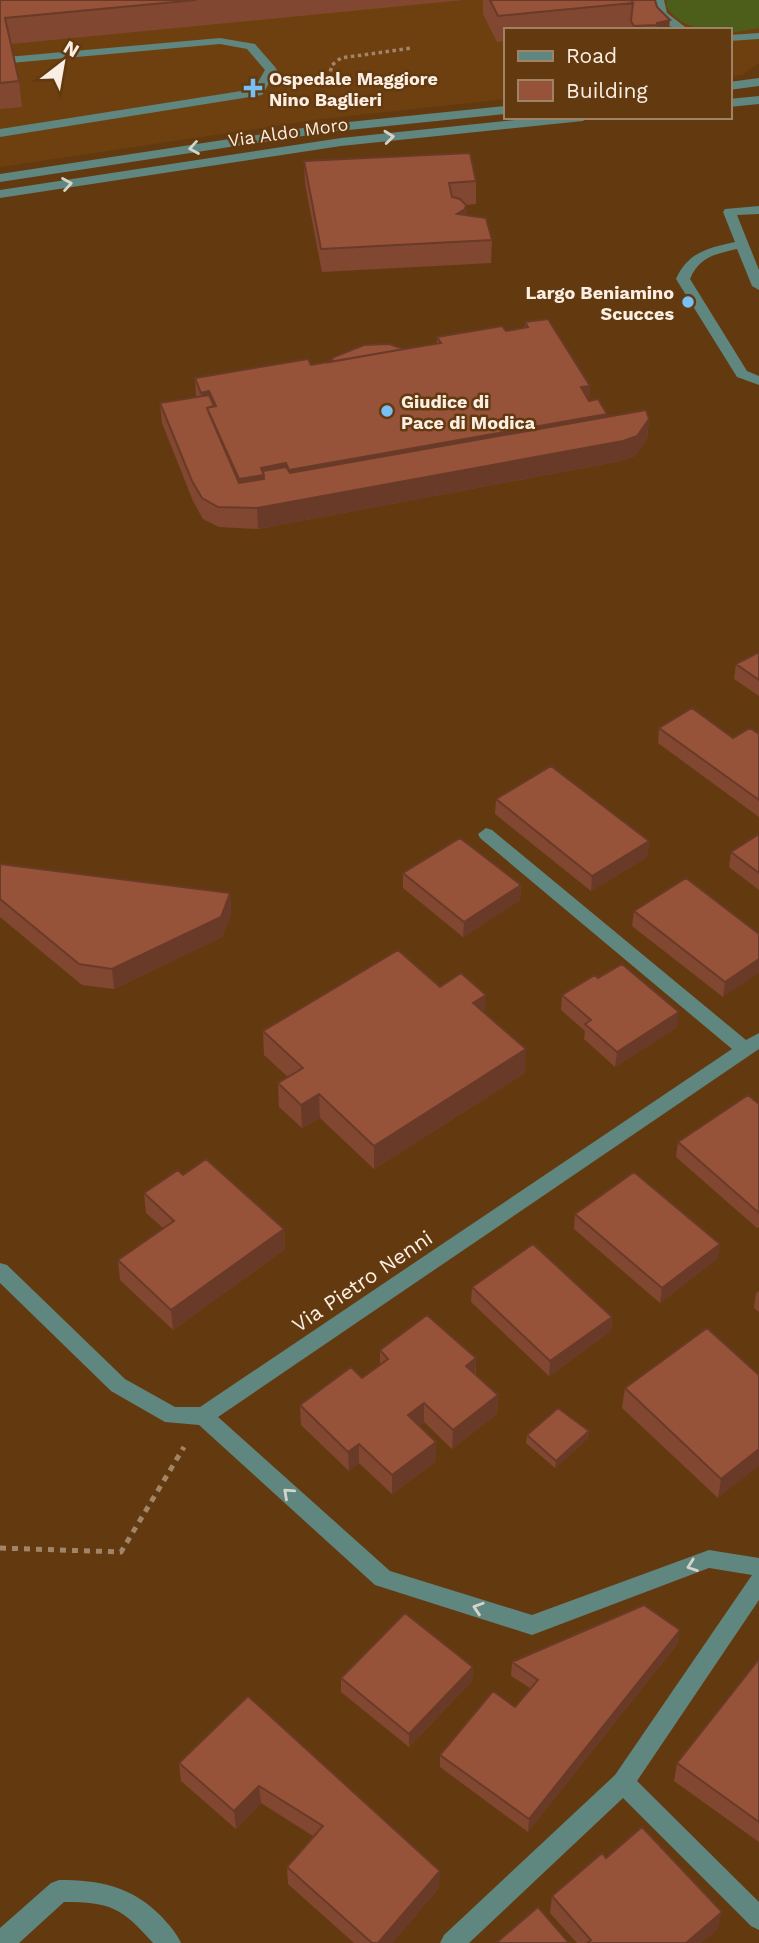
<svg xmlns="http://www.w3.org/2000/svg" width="759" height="1943" font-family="'Work Sans',sans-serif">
	<rect width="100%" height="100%" fill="#633a10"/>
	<path fill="#6e4010" d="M0,0H759V63L742,75L729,76V30H505V99L321,119L0,167Z"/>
	<path fill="#4d5d1a" d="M667,0H759V28L730,33L729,30C704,30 681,29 666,6Z"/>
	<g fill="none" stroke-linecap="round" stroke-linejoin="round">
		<path stroke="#a28568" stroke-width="3.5" stroke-dasharray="3.5 3.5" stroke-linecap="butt" d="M327,85L332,65L341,58L412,48"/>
		<path stroke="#a28568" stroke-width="5" stroke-dasharray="6 6" stroke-linecap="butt" d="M0,1548L121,1552L184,1447"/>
		<path fill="#5f867f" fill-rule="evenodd" d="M652,0H664L667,13L689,30C670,30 654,21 652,0Z
			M759,33V39L729,41V35Z
			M220,38L255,44L275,67L277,70L262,95L0,137V129L254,89L265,70L247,49L220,44L11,63L7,61V57Z
			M759,78V86L729,90V82Z
			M759,96V104L729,107V99Z
			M505,106V114L329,132L0,182V174L329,124Z
			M545,117H589L583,121L341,146L0,198V190L341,138Z
			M759,206V214L737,215L759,270V290L752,286L737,249C715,254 699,257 690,279L747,371L759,376V385L737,377L676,279C688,252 708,248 735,242L723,212L725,209Z
			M486,828L492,830L746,1040L759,1033V1049L218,1417L390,1571L532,1615L709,1550L759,1558V1600L637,1781L759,1902V1930L751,1926L623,1798L469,1943H440L444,1935L615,1775L752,1575L709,1568L532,1635L375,1585L199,1425L165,1422L111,1391L0,1283V1263L7,1265L125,1379L175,1407H200L732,1049L480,838L478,834Z
			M59,1880C100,1880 131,1886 161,1916C169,1925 176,1932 181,1943H153C122,1908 111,1902 64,1902L19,1943H0V1928L51,1883Z"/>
	</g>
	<path fill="#824731" d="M0,0H464L11,44L19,81L22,107L0,109Z
		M483,0H655L657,7L669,28L659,30H631L630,29L618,30H505V41L497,42L483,14Z
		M304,161L476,181V204L466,205V215L492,240L491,263L322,272L305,184Z
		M525,322L590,386L589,400L607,417L649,419L647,439L635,456L621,461L258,529L219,527L203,519L193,501L162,423L160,403L196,397L195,378L311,365L437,344V337L506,331L525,328Z
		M759,652V696L734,679L736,664Z
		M659,728L733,738L759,734V817L658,743Z
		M496,799L649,841L647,857L591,891L495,814Z
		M759,834V890L729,867L731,852Z
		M0,864L230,893L231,914L222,937L114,989L82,985L0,917Z
		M403,873L521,885L520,900L463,937L403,888Z
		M634,911L759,934L723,997L632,926Z
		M598,978L677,1027L615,1067L584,1039L585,1031L561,1010L562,995Z
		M440,987L485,1013L525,1073L374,1169L320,1118L302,1128L279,1107L278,1083L288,1077L264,1055L263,1031Z
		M759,1104V1227L757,1228L676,1157L678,1142Z
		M183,1175L284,1229L285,1249L173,1330L120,1280L118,1260L163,1228L146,1213L144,1193Z
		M575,1214L718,1258L660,1303L574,1229Z
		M472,1287L612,1317L611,1331L549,1376L471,1302Z
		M759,1291V1312L754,1308L756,1293Z
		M380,1350L476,1358V1375L498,1395L497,1414L452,1449L424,1422L419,1426L436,1442V1461L392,1494L359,1463L349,1471L301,1425L300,1405L362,1378L380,1365Z
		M759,1375L718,1498L622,1408L625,1388Z
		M589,1431L588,1438L555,1468L526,1443L527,1435Z
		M678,1643L528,1832L440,1767V1755L515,1707L530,1688L511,1676L512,1662Z
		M759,1659V1842L674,1781L677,1763Z
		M473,1667L472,1681L409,1747L341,1692V1678Z
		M248,1696L439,1888L392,1943H354L288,1884L287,1867L313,1836L261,1803L236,1829L181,1781L179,1763Z
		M606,1858L718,1928L701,1943H577L550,1913L552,1896Z"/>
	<path fill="#6a3a28" d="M670,20L669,28L657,30V23Z
		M466,205L465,228L457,214Z
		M590,386L588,410L581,387Z
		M209,391L210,411L207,408L202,416L201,393Z
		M607,414L605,438L290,494L289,470Z
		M649,419L647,439L635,456L621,461L258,529L257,508Z
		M286,463L287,487L240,503L239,479L261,468Z
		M649,841L647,857L591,891L592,876Z
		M521,885L520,900L463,937L464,922Z
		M230,893L231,914L222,937L114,989L112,969Z
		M759,959V973L723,997L725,982Z
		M486,995L485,1019L473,1003Z
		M679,1012L677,1027L615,1067L617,1052Z
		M526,1049L525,1073L374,1169V1146Z
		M319,1094L320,1118L302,1128L301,1105Z
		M284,1229L285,1249L173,1330L171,1310Z
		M720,1244L718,1258L660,1303L662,1288Z
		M612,1317L611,1331L549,1376L550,1361Z
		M476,1358L475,1378L466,1366Z
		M498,1395L497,1414L452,1449L453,1430Z
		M424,1403V1422L408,1434V1415Z
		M589,1431L588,1438L555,1468L556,1461Z
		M436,1442V1461L392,1494V1475Z
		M359,1444V1463L349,1471L348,1452Z
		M759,1449V1466L718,1498L721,1479Z
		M680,1630L678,1643L528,1832L529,1819Z
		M473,1667L472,1681L409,1747V1734Z
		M259,1786L261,1803L236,1829L234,1811Z
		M440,1871L439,1888L392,1943H378Z
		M722,1912L718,1928L701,1943H686Z"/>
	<path fill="#975339" stroke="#6a3a28" stroke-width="2" d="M0,0H196L5,18L19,81L0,83Z
		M490,0H631L633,3L498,16Z
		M631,0H655L657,7L670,20L657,23V25L634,26L631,21L633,3Z
		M470,153L476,181L449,183L452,197L460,199L466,205L465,209L457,214L486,218L492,240L321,249L304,161Z
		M548,319L590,386L581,387L589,401L598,399L607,414L289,470L286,463L261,468L264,475L239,479L207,408L216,406L209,391L201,393L195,378L308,359L311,365L428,345L441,343L437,337L502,326L506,331L528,327L525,322Z
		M389,344L404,349L330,362L334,357L364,345Z
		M209,395L214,406L207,408L208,411L239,483L264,479L263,471L286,467L290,473L646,410L649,419L637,436L623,441L257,508L218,507L202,498L192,481L160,403Z
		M759,652V680L736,664Z
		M692,708L733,738L750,728L759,734V800L659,728Z
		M551,766L649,841L592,876L496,799Z
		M759,834V873L731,852Z
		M460,838L521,885L464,922L403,873Z
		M0,864L230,893L221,917L112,969L79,964L0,899Z
		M686,878L759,934V959L725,982L634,911Z
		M398,950L440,987L461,973L486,995L473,1003L526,1049L374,1146L319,1094L301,1105L278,1083L303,1068L263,1031Z
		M622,964L679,1012L617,1052L585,1024L591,1020L562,995L595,975L598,978Z
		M748,1095L759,1104V1213L678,1142Z
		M206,1159L284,1229L171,1310L118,1260L174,1221L144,1193L178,1170L183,1175Z
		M634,1172L720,1244L662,1288L575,1214Z
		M533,1244L612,1317L550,1361L472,1287Z
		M427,1315L476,1358L466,1366L498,1395L453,1430L424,1403L408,1415L436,1442L392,1475L359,1444L348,1452L300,1405L351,1367L362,1378L388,1359L380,1350Z
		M707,1328L759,1375V1449L721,1479L625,1388Z
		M558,1408L589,1431L556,1461L527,1435Z
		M644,1605L680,1630L529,1819L440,1755L493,1691L515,1707L538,1680L512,1662Z
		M405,1613L473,1667L409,1734L341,1678Z
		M759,1659V1822L677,1763Z
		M248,1696L440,1871L378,1943H372L287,1867L323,1826L259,1786L234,1811L179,1763Z
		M642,1827L722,1912L686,1943H587L591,1940L552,1896L602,1853L606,1858Z
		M538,1907L569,1943H496Z"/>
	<defs><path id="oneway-chevron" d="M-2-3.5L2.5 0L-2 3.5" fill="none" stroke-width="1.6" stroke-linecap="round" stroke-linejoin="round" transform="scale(1.75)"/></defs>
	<g stroke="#d4d4ca">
		<use href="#oneway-chevron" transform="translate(389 137) rotate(-6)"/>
		<use href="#oneway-chevron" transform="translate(194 148) rotate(171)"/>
		<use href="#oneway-chevron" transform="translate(67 184) rotate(-9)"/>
		<use href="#oneway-chevron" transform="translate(288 1493) rotate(-138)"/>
		<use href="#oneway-chevron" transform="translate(692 1566) rotate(160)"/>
		<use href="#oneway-chevron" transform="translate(478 1608) rotate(-162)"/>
	</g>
	<g fill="#76c0f6" stroke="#633a10" stroke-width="2.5">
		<path d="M249.5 77.5h7v7h7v7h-7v7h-7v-7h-7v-7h7z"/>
		<circle cx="688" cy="302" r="7"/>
		<circle cx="387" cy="411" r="7"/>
	</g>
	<g text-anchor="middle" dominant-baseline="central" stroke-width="5" stroke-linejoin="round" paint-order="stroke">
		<g font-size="18" font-weight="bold" fill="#fbeee3" stroke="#633a10" text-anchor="start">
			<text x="269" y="78">Ospedale Maggiore<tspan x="269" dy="21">Nino Baglieri</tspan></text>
			<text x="674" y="292" text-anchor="end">Largo Beniamino<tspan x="674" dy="21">Scucces</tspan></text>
			<text x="401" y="401">Giudice di<tspan x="401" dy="21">Pace di Modica</tspan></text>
		</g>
		<g font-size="18" fill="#fbeee3" stroke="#633a10">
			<text transform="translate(288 132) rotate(-8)">Via Aldo Moro</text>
		</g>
		<g font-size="21" fill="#fbeee3" stroke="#633a10">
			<text transform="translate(362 1281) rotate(-34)">Via Pietro Nenni</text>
		</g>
	</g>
	<rect x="504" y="28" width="228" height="91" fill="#633a10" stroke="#a08264" stroke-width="2"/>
	<rect x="518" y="51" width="35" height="10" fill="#5f867f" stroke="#a08264" stroke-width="2"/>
	<text x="566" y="63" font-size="21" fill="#fbeee3">Road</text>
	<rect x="518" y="80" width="35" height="21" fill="#975339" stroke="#a08264" stroke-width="2"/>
	<text x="566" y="98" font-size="21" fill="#fbeee3">Building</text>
	<g transform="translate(63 63) rotate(31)" stroke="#633a10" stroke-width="5" paint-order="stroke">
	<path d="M0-5L12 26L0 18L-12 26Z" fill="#fbeee3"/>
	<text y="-10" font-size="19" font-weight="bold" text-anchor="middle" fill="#fbeee3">N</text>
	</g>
</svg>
